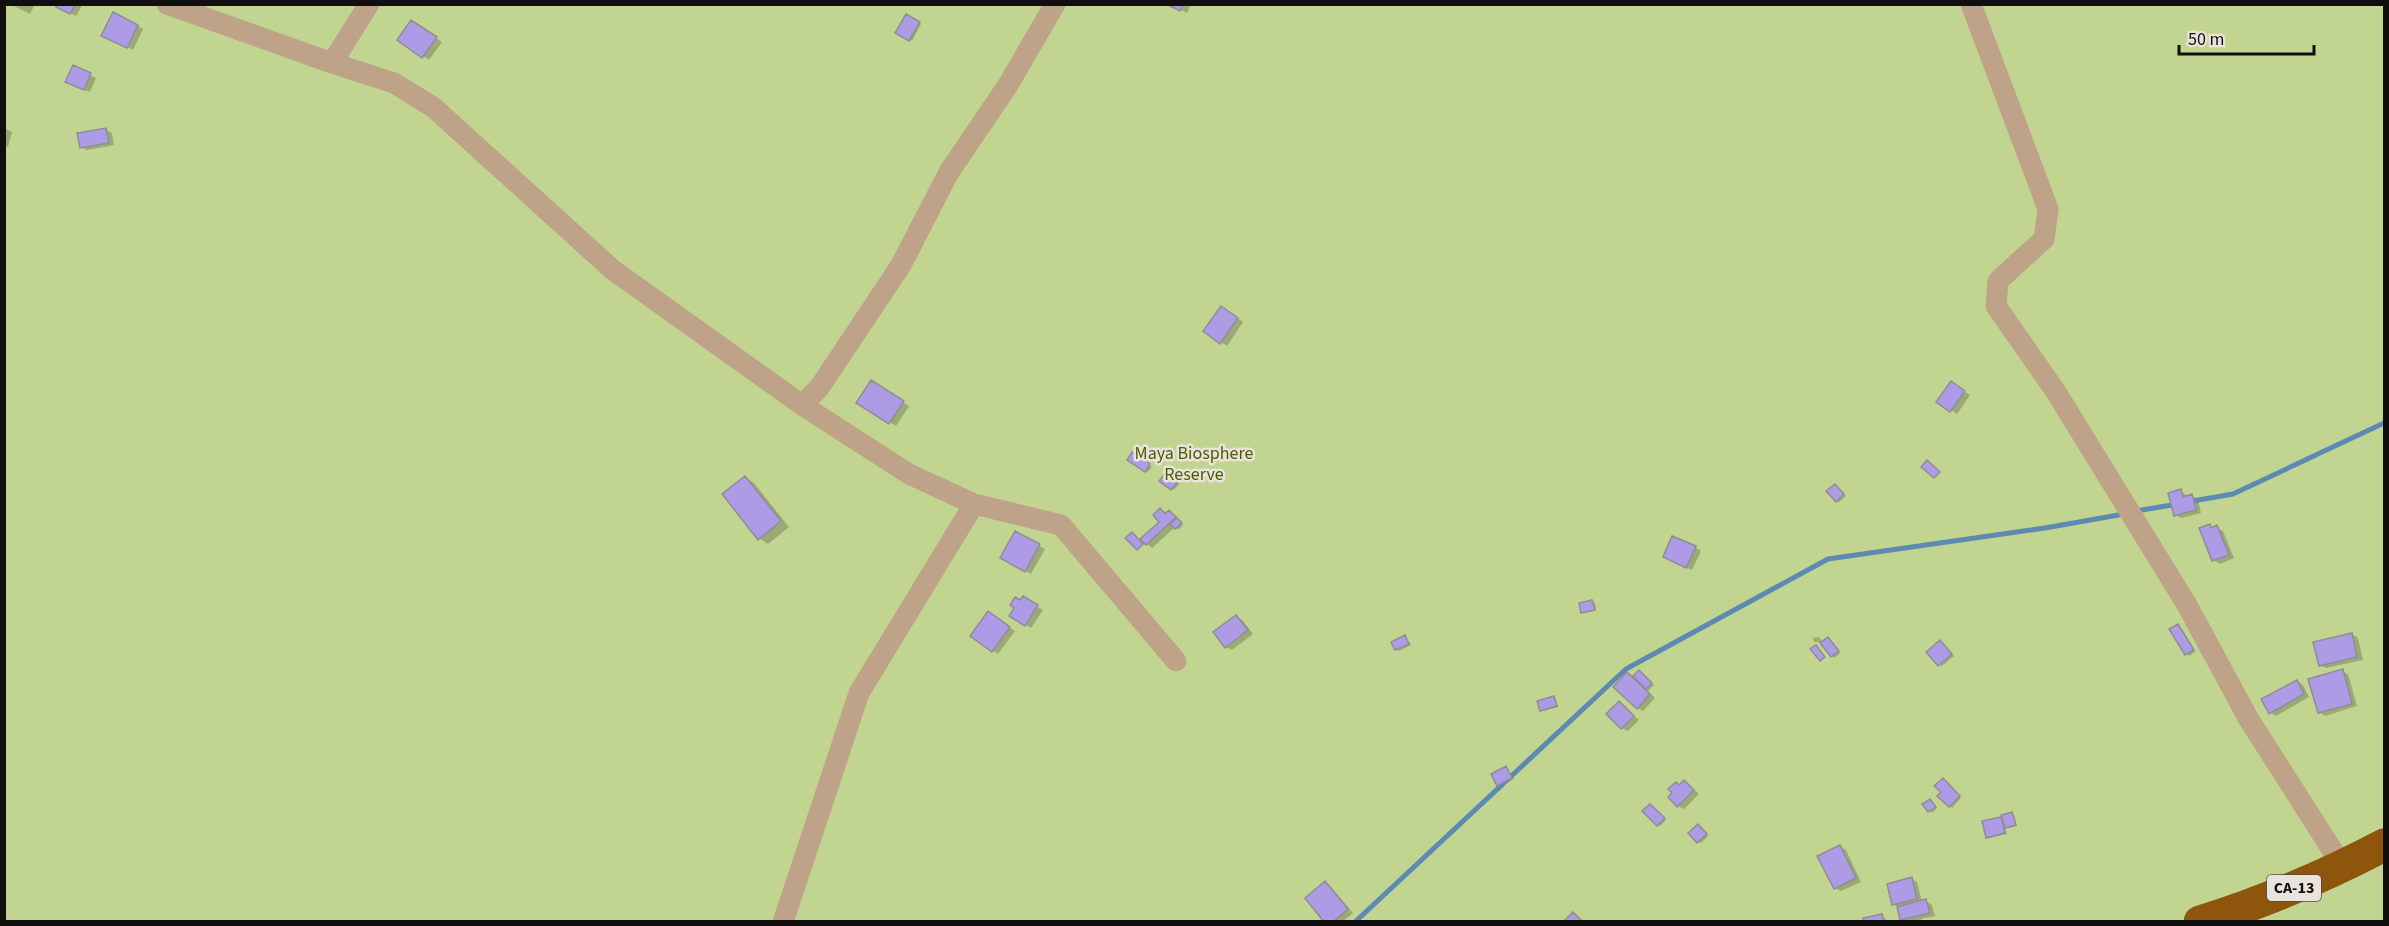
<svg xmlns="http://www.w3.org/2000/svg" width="2389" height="926" font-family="'Source Sans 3',sans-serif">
	<rect width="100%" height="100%" fill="#eae3dd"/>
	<path fill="#c1d591" d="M5,5H2384V921L5,922Z"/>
	<path fill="#0003" d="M10,4H35L30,14Z
		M59,4H83L76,16L58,6Z
		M1168,4H1191L1187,13Z
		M907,16L921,24L912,41L898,33Z
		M417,25L442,42L429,60L399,39Z
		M138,26L143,29L133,50L109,38Z
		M74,67L96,78L90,92L73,85Z
		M4,128L12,132L8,147L4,146Z
		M106,130L112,133L114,145L87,150L81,147Z
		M1228,311L1243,322L1227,346L1221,342Z
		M871,382L909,406L896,426L858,402Z
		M1957,387L1970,395L1957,414L1951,410Z
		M1133,454L1152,467L1148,472L1129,460Z
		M1166,474L1180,483L1174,490L1161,481Z
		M745,477L754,483L789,527L768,544L759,538Z
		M1835,486L1846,496L1839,502L1837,501Z
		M2181,491L2188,497L2192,496L2198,499L2201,513L2181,518L2176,515Z
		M1160,510L1175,515L1183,525L1178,530L1175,527L1152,548L1147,544L1161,522Z
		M2210,525L2223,531L2234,558L2220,564L2214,560Z
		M1016,533L1045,549L1031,574L1002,558Z
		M1695,547L1701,551L1692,570L1670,560Z
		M1023,598L1043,610L1031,628L1011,615Z
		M1592,601L1595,603L1596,611L1583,612Z
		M994,616L1015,631L998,654L993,651Z
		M1236,616L1242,620L1253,634L1232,650L1226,647Z
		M2180,627L2195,652L2189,656L2171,630Z
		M2352,634L2358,638L2363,660L2326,668L2320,665Z
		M1405,636L1411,645L1399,651L1396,649Z
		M1819,637L1823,643L1829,639L1831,640L1840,653L1834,658L1832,656L1821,642H1814L1813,638Z
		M1941,642L1954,656L1942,666L1939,664Z
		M2342,671L2348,674L2357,706L2325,716L2320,712Z
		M1639,672L1654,685L1648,691L1655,698L1643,711L1637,708L1627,674L1634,678Z
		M2297,681L2303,685L2309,697L2276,716L2270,712Z
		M1554,698L1558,707L1543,711L1541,710Z
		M1620,703L1639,720L1628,731L1622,728Z
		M1506,768L1514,779L1501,786L1498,785Z
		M1945,781L1961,798L1952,808L1949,806Z
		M1685,782L1699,794L1684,809L1678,806L1680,786Z
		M1930,800L1937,808L1932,813L1924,805Z
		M1652,807L1666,820L1660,826L1657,825Z
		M2012,813L2014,815L2017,826L2009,828L2005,826L2007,834L1990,838L1988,837L2001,818L2005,821Z
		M1701,827L1708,836L1701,843L1698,842Z
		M1840,847L1846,850L1861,882L1841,891L1835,888Z
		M1911,879L1917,882L1922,902L1926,901L1932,905L1935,916L1921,919L1922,922H1906L1902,919L1899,907L1893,904Z
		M1325,883L1331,887L1353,913L1342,922H1326Z
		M1882,916L1889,922H1866Z"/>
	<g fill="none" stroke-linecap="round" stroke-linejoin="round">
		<path stroke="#5c8ab2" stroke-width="5" d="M2187,502L2233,494L2384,423
			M2136,511L2178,504
			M1355,922L1626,669L1828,559L2045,528L2124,514"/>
	</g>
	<path fill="#ad9be5" stroke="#8f8d95" stroke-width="1.5" d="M58,4H76L70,14L56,7Z
		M1166,4H1183L1180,11Z
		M113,12L138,25L127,48L101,36Z
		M906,14L920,22L909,41L895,33Z
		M411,20L437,37L422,58L397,40Z
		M73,65L91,73L84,90L65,82Z
		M106,128L109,143L80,148L77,133Z
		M1221,306L1238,318L1220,344L1203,331Z
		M871,380L904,401L889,424L856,403Z
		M1951,381L1965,391L1950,412L1936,402Z
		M1132,452L1150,464L1145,472L1127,460Z
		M1927,460L1940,472L1934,478L1921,467Z
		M1166,472L1178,481L1171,490L1159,481Z
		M745,476L781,521L758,540L722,494Z
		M1835,484L1844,494L1836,502L1826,491Z
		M2181,489L2183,497L2192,494L2196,510L2174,516L2168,493Z
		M1160,508L1165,514L1169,510L1176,517L1146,545L1140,539L1159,522L1153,515Z
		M1177,518L1182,523L1175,529L1170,524Z
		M2210,524L2211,528L2217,525L2229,555L2212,561L2199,528Z
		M1015,531L1040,544L1025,572L1000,558Z
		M1132,532L1143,544L1137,550L1125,538Z
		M1672,536L1696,546L1686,568L1663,557Z
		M1023,596L1038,605L1025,626L1009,616L1014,608L1010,605L1015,597L1020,600Z
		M1592,600L1595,610L1581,613L1579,603Z
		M988,611L1010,627L992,652L970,636Z
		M1236,615L1248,630L1225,648L1213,632Z
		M2178,624L2194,650L2185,655L2169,629Z
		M2352,633L2357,657L2319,666L2313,642Z
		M1405,635L1409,644L1395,650L1391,642Z
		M1828,637L1839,651L1831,657L1820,643Z
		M1940,640L1952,654L1938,666L1926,652Z
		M1816,645L1825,657L1820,661L1810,649Z
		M2343,669L2352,704L2318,713L2308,679Z
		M1639,670L1652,683L1646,689L1633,676Z
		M1627,672L1650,694L1637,709L1613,687Z
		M2297,680L2304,694L2269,714L2261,699Z
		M1554,696L1557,706L1540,711L1537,701Z
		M1619,701L1634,716L1621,729L1606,714Z
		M1506,766L1512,778L1497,786L1491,774Z
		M1943,778L1960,796L1949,807L1937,796L1941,792L1934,786Z
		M1684,780L1694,790L1677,807L1668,797L1672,793L1668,789L1676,782L1679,785Z
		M1930,799L1936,807L1928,812L1922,804Z
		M1650,804L1665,818L1657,826L1642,811Z
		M2012,812L2016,825L2005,828L2001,815Z
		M2001,817L2005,833L1986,838L1982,821Z
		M1698,824L1707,834L1697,843L1688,833Z
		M1840,845L1856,878L1834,889L1817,856Z
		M1912,877L1917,899L1892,905L1887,884Z
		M1325,881L1348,909L1333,922H1324L1305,898Z
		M1926,899L1930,913L1900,920L1897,907Z
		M1573,912L1583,922H1563Z
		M1882,914L1884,922H1864L1863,918Z"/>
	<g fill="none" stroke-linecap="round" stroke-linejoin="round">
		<path stroke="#bea389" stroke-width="21" d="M167,4L332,63L394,83L433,107L613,270L802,405L909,474L974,504L1061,525L1176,661
			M1971,4L2048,209L2044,239L1998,281L1996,306L2056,392L2187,605L2248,718L2343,867
			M332,63L369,4
			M802,405L819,388L901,265L949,172L1008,85L1055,4
			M783,922L859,693L974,504"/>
		<path stroke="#8e550d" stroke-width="33" d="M2200,922C2264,902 2325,876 2384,845"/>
	</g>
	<g text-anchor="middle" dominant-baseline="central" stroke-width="5" stroke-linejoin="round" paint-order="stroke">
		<rect fill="#eae3dd" stroke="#524f4b" stroke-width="1.5" x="2267" y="875" width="54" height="26" rx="4.5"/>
		<g font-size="16" font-weight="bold" fill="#110f0d">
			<text x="2294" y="888">CA-13</text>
		</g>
		<g font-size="18" fill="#4b5e00" stroke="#eae3dd">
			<text x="1194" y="453">Maya Biosphere<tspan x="1194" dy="21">Reserve</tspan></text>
		</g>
	</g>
	<rect width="2389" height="926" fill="none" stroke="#110f0d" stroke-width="12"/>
	<path d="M2179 45v9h135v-9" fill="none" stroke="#110f0d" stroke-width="3"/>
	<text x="2188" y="45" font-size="18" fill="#110f0d" stroke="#eae3dd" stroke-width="4.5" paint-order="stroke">50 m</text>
</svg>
